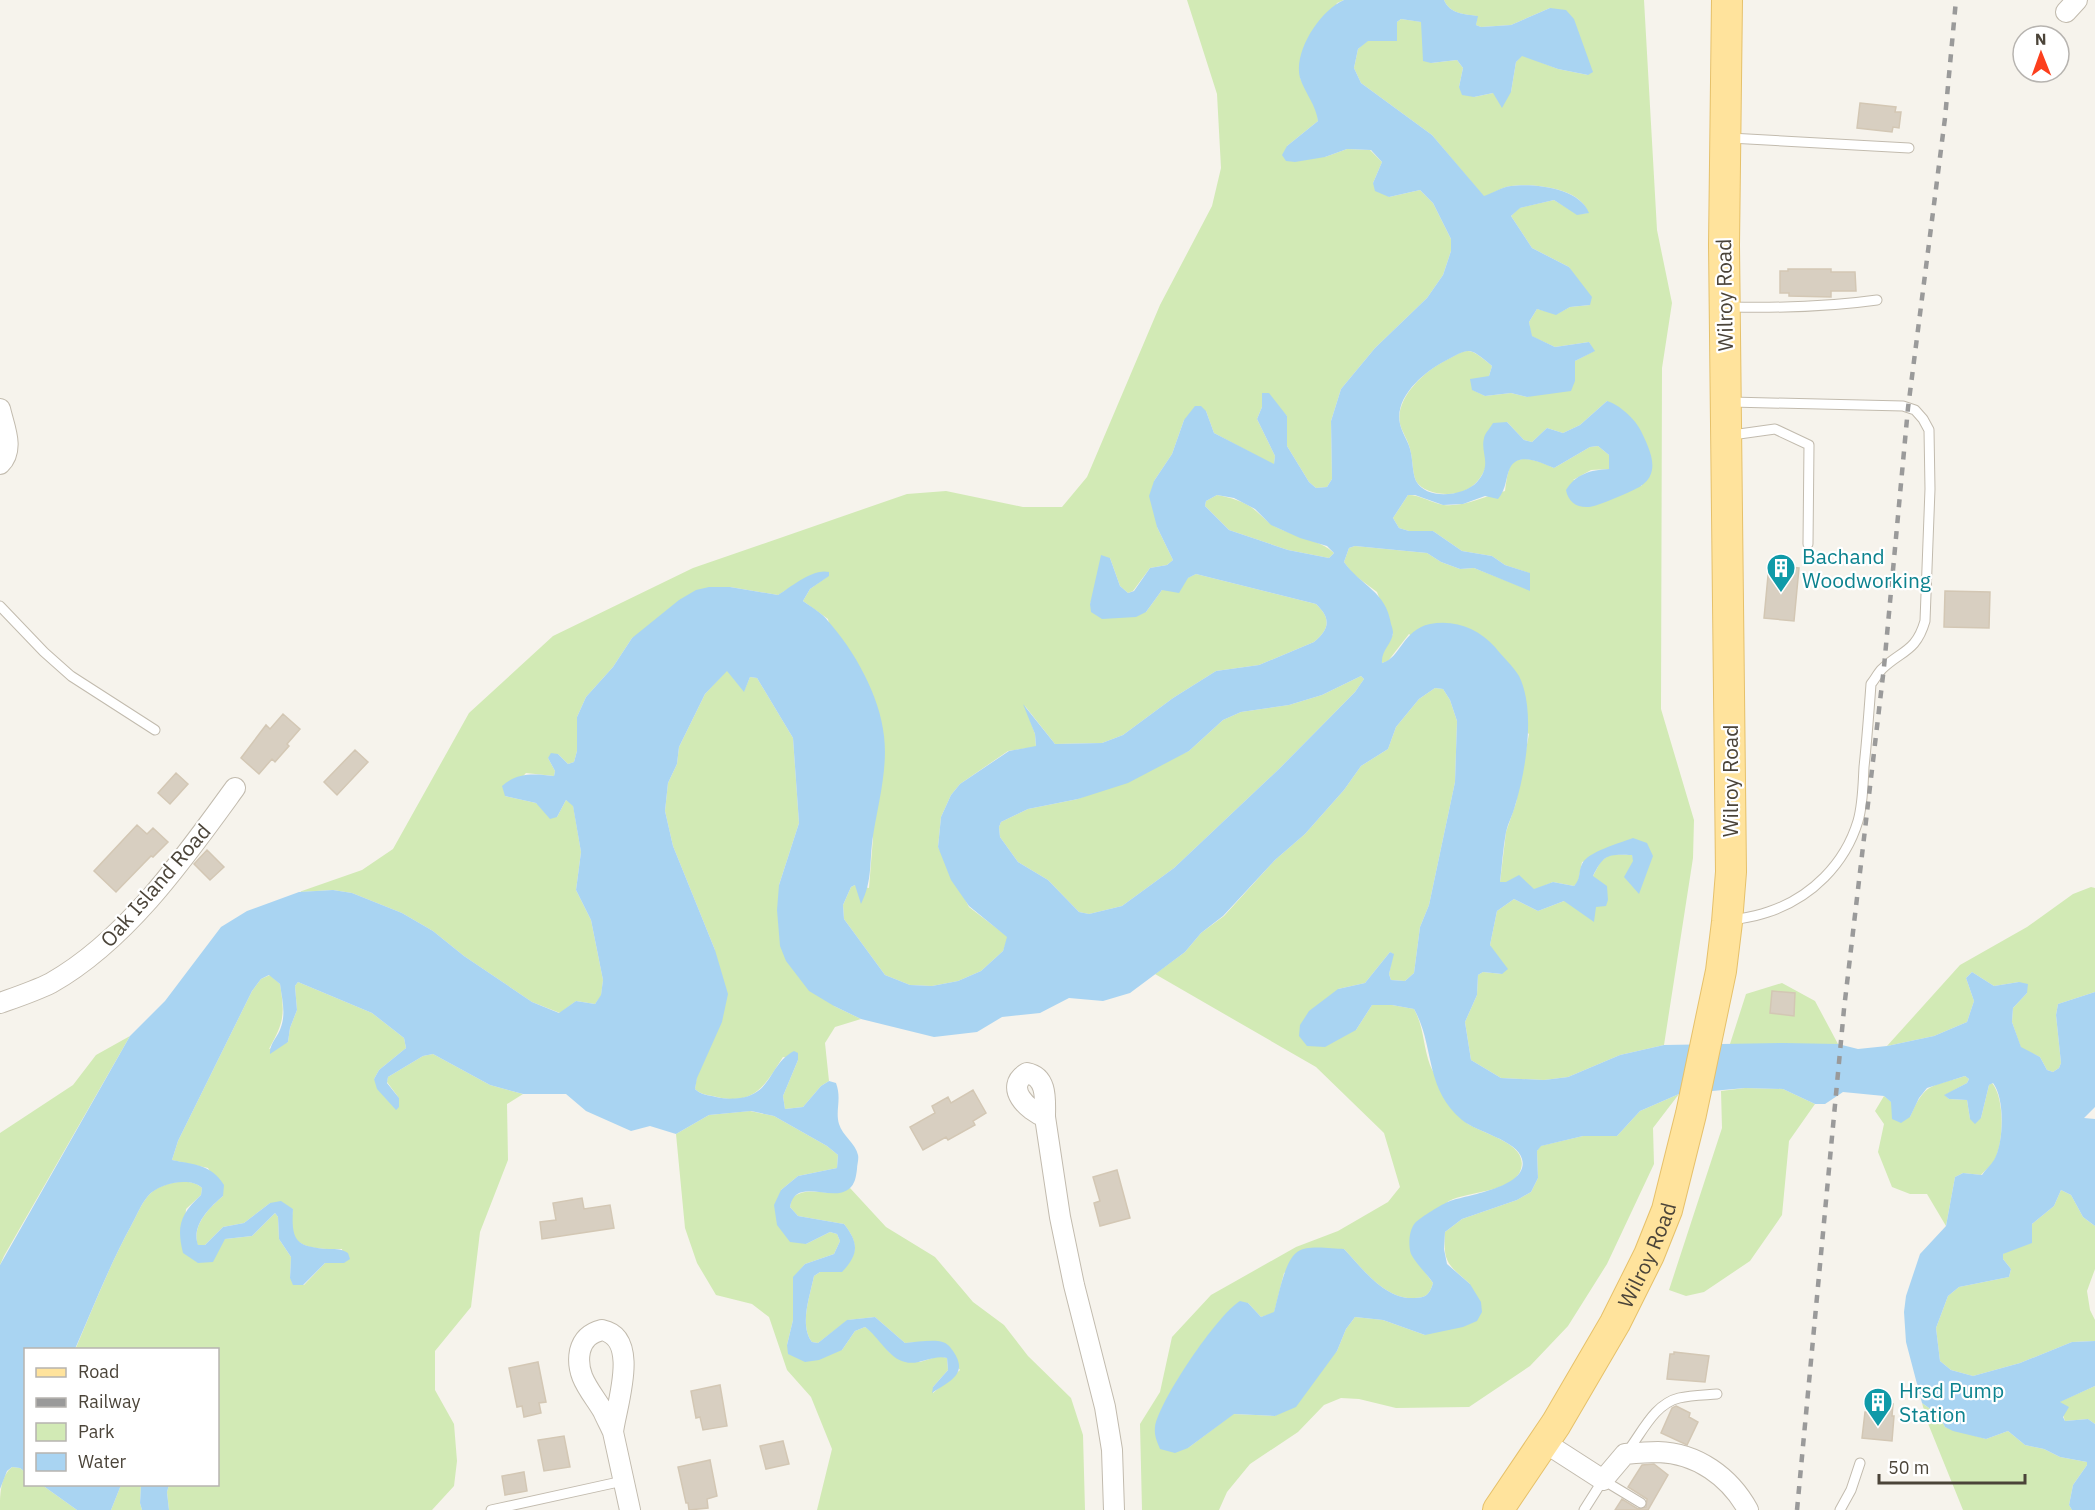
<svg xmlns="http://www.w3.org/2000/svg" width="2095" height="1510" font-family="'IBM Plex Sans',sans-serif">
	<rect width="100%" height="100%" fill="#f6f3ec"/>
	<path fill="#d2eab5" d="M1187,0H1344L1337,3L1300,78L1317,110L1318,121L1287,146L1325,157L1347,149L1370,150L1382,162L1373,183L1389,197L1420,190L1433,203L1451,239V251L1443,275L1427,298L1375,348L1341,389L1331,421L1332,479L1327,487L1316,488L1309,482L1287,446V416L1262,394V407L1257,419L1275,456L1274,465L1214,433L1206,411L1184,420L1172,454L1154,481L1157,527L1173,560L1167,565L1150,568L1133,591L1128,593L1120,586L1110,558L1090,604L1146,612L1162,590L1196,574L1316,604C1331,618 1330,629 1314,642L1259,665L1216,671L1173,698L1123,735L1102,743L1055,744L1025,706L1035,734L1036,747L1008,751L960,784L951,795L941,817L938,847L969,907L1008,937L1003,951L981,971L958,981L932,986L910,985L885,975L844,919L843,905L851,887L855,885L869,888L873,838L828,619L803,601L810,589L828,576L811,575L778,595L730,587L632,638L613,667L586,697L577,717V751L574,762L568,764L558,754L548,758L555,771L554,776L526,773L505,796L536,803L557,817L566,800L573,805L581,852L576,890L591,920L603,980L601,996L595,1004L576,1001L560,1013L532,1002L464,956L433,931L402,913L352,893L333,890L299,892L362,870L393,849L469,713L553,636L693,568L907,494L946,491L1023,507H1062L1087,477L1160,305L1212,206L1221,168L1217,94Z
		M1444,0H1644L1657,230L1672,303L1662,368L1661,709L1694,820L1693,858L1664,1045L1620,1055L1568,1077L1544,1080L1501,1078L1471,1060L1465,1022L1477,995L1478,975L1483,972L1502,974L1490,945L1497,911L1514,899L1538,911L1564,901L1593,876L1601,861L1611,854L1632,855L1634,861L1647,843L1582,862L1578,882L1574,886L1553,882L1534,890L1500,882L1506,832L1516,803L1529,734L1409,634L1388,661L1382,663L1381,655L1393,634L1377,592L1353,574L1344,562L1349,548L1355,546L1427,553L1441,562L1460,569L1474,568L1530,590L1529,573L1505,565L1492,556L1462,551L1433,531H1409L1399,528L1393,518L1408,495C1421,495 1431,503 1444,505C1465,507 1485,496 1505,491C1506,484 1507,474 1510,467C1518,451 1543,463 1554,468L1590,447L1598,446L1609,455V469L1591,470L1573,480L1642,486L1607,401L1580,425L1563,433L1547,428L1532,442L1524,440L1507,422L1484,439C1485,446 1487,454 1487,461C1486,472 1476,486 1466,490C1453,497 1424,495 1416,481C1412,472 1413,459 1410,449C1408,440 1402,432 1400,424C1395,399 1422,374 1441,363C1469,348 1467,345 1492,366L1489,376L1473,390L1485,396L1511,393L1527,397L1575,381V361L1594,351L1589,342L1555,347L1531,336L1529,322L1537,309L1557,314L1570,307L1590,305L1569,267L1532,248L1511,216L1519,208L1554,200L1577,214L1588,213C1582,188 1533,183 1511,186C1503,187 1493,193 1484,197L1432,135L1361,83L1354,68L1358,49L1368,40L1396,41L1397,22L1401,19L1422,22L1431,63L1457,60L1463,68L1459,87L1474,97L1493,93L1511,92L1516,62L1522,55L1558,69L1588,75L1550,8L1511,25L1481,27L1476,25L1477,16C1464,14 1450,14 1444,0Z
		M1217,495C1231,498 1245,501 1256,511C1262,516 1267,522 1274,526C1292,536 1321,540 1334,553L1329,558L1288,550L1229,530L1205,506L1206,501Z
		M727,670L744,691L750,677L757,678L793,738L799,823L779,885L834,1006L861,1019L835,1027L825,1043L829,1081L821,1086L803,1107L785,1109L783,1096L798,1060L783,1057C765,1085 755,1106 717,1097C709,1095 701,1095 695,1089L715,950L673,846L665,811L668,783L677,764L679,747L705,694Z
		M1361,676L1364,679L1355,692L1280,768L1174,868L1122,906L1089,914L1079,912L1048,880L1018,862L1000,837L999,827L1001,822L1028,809L1078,799L1189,751L1223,720L1241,712L1289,705L1322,695Z
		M1435,688L1443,689L1450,700L1457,721L1455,782L1429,905L1420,927L1414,973L1405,981L1391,980L1389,974L1393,954L1390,952L1365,983L1338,989L1356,1030L1372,1005H1392L1414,1009C1424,1027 1423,1046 1430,1065C1433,1073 1457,1115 1463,1120C1477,1134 1529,1141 1521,1169C1514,1193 1467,1191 1449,1201C1440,1206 1418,1243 1411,1253L1433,1283C1430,1294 1426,1298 1414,1298C1385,1300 1362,1268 1344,1249L1284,1273L1274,1313L1261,1317L1248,1303L1188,1448L1233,1414L1275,1416L1337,1351L1346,1329L1355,1317L1383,1320L1425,1335L1470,1284C1448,1264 1443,1264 1445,1232L1462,1219L1517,1200L1531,1192L1538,1178L1537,1151L1540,1146L1583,1136H1617L1640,1111L1679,1094L1653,1128L1654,1164L1607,1264L1568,1326L1530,1366L1469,1407L1396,1408L1359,1399L1341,1398L1324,1405L1298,1432L1250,1464L1227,1492L1219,1510H1142L1140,1424L1160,1392L1172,1337L1211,1295L1296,1247L1338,1231L1388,1202L1400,1187L1384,1133L1316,1067L1155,974L1185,952L1201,933L1224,916L1275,860L1305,834L1344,790L1361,766L1388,749L1396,727L1419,699Z
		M2091,887L2095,888V992L2058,1004L2056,1015L2061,1063L2059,1068L2053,1072L2047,1070L2040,1057L2021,1048L2012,1022L2013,1008L2027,993L2019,982L1994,986L1972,972L1966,978L1974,1001L1967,1022L1934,1036L1887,1046L1960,965L2027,927L2073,894Z
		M270,975L280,984C285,1015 284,1022 269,1049L288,1042L290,1028L297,1010L295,986L298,982L372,1013L404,1038L406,1048L379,1070L374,1079L399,1098L387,1082L388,1077L423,1056L433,1054L490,1085L523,1094L507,1104L508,1160L480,1232L471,1307L435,1351V1390L454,1424L457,1461L454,1486L432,1510H169L167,1492L169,1485L218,1484V1350H75C93,1308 110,1264 132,1224C137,1215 141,1204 148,1196C158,1183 190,1176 202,1188L201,1195L186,1209L183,1253L225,1239L252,1236L275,1213L278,1217L279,1239L291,1257L290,1278L304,1285L325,1263H344L342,1249C326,1249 294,1251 292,1229C291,1222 292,1215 293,1209L270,1203L244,1223L223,1227L205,1245L198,1246C191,1226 209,1208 223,1196L208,1168L172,1160L178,1141L252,991L261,979Z
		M1782,983L1815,1001L1838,1044H1730L1746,994Z
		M130,1036L4,1256L0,1265V1133L73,1085L96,1055Z
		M1965,1076L1969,1079L1967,1083L1945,1095L1949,1099L1967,1100L1970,1119L1981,1118L1989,1085L1992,1083C2005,1098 2004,1144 1994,1161C1991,1166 1985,1170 1981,1175L1963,1173L1955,1177L1946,1226L1927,1194H1910L1892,1187L1878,1152L1884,1124L1875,1111L1884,1096L1910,1117C1925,1082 1931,1087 1965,1076Z
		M1745,1088L1783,1089L1815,1104L1789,1141L1782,1215L1750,1261L1704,1292L1686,1296L1669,1290L1722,1128L1721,1091Z
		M750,1111L774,1116L827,1146L838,1155L837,1168L798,1176L781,1190L806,1244L830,1232L837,1234L840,1241L834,1254L805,1264L794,1277L793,1320L787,1345L842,1350L855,1331L865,1327L875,1334L890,1353L920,1362L939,1356L947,1358L948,1370L933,1387V1393L960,1370L937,1341L905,1343L875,1317L848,1320L818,1343L812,1342C799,1325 810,1296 814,1276L820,1272L842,1271C858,1254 859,1243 844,1224L798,1216L790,1207L792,1198C810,1183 828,1200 850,1188L886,1227L935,1257L973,1302L1004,1325L1028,1356L1071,1398L1083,1435L1085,1510H817L832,1449L811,1397L787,1370L769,1317L752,1304L716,1295L697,1263L685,1228L676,1134L709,1115Z
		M2061,1190L2071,1195L2083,1217L2095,1226V1269L2087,1291L2090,1310L2095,1320V1341L2072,1342L2020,1363L1973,1376L1951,1370L1940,1361L1936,1328L1948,1296L1959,1287L2009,1277L2011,1269L2003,1259V1254L2032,1224L2054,1206Z
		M2095,1386V1424L2088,1419L2065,1421L2059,1402Z
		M1922,1403L1939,1415L1945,1427L1986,1439L2008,1431L2025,1445L2044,1449L2060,1457L2087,1462V1465L2073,1485L2069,1505L2072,1510H1963L1927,1421Z
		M12,1467L20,1468L25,1472L26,1484L42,1485L77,1510H0C0,1495 0,1477 12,1467Z
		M121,1485H141L140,1503L142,1510H111Z"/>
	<path fill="#a9d4f2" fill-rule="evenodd" d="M1344,0H1444C1450,14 1464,14 1478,16L1476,25L1481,27L1511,25L1550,8L1566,10L1574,19L1593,72L1588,75L1558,69L1522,56L1516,62L1511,92L1502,108L1493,93L1474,97L1462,95L1459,87L1463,68L1457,60L1431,63L1423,61L1421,22L1401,19L1397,22V41H1368L1358,49L1354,68L1361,83L1432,135L1484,196C1493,193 1502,187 1511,186C1534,183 1580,188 1589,213L1577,215L1554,200L1520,208L1511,216L1532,248L1569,267L1592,297L1590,305L1570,307L1556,315L1537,309L1529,322L1532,336L1555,347L1589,342L1595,351L1575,361V381L1571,391L1527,397L1511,393L1485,396L1472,390L1470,379L1489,376L1492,366C1469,347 1471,347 1445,361C1424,372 1394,397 1400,424C1402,433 1408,441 1410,449C1413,459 1412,472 1416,481C1427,501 1464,496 1477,482C1493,464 1480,453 1484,438C1485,433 1491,427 1493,423L1507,422L1524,440L1532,442L1547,428L1563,433L1580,425L1607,401C1619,404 1636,420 1641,431C1647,444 1657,462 1650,476C1649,479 1644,484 1641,486C1635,490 1596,507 1589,507C1577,508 1568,502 1566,490C1576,474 1590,470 1609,469V455L1598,446L1590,447L1554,468C1542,463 1518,451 1510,468C1505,479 1507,488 1498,499L1485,496L1463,504L1443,505L1415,495H1408L1393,518L1399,528L1409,531H1433L1462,551L1492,556L1505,565L1530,573V591L1474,568L1460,569L1441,562L1427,553L1355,546L1349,548L1344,562C1361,586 1386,591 1391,624C1392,627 1393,630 1393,633C1392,644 1381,650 1382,663C1401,658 1402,630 1430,624C1455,619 1479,629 1495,647C1502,656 1513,666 1519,676C1536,710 1526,770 1515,806C1513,814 1508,823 1506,832C1503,848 1502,865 1500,882H1506L1519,875L1534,889L1553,882L1574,886C1581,879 1578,872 1582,864C1587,852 1620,843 1633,838L1647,843L1653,856L1639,894L1624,877L1633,861L1632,855C1608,854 1604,854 1593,876L1607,886L1608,900L1606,906L1596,907L1594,922L1564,901L1538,911L1514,899L1497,911L1490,945L1508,969L1502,974L1483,972L1478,975L1477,995L1465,1022L1471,1060L1501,1078L1544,1080L1568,1077L1620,1055L1664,1045L1784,1043L1838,1044L1858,1049L1887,1046L1934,1036L1967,1022L1974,1001L1966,978L1972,972L1994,986L2019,982L2028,984L2027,993L2013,1008L2012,1022L2021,1047L2040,1057L2047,1070L2053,1072L2059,1068L2061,1063L2056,1015L2058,1004L2095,992V1107L2084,1118L2095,1119V1226L2083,1217L2071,1195L2061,1190L2054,1206L2032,1224V1243L2003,1254V1259L2011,1269L2009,1277L1959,1287L1948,1296L1936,1328L1940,1361L1951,1370L1973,1376L2020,1363L2072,1342L2095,1341V1386L2060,1402L2069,1407L2063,1417L2065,1421L2088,1419L2095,1424V1510H2072L2069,1505L2073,1485L2087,1465V1462L2060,1457L2044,1449L2025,1445L2008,1431L1986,1439L1953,1431L1945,1427L1939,1415L1922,1403L1906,1342L1904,1312L1906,1296L1920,1254L1946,1226L1955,1177L1963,1173L1982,1175C1985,1170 1991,1165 1994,1160C2004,1143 2005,1098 1993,1083L1989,1085L1981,1118L1975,1124L1970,1119L1967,1100L1949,1099L1944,1095L1967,1083L1969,1079L1965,1076L1927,1088L1919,1098L1910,1117L1901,1123L1892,1119L1891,1102L1884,1096L1843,1092L1825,1104H1815L1783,1089L1745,1088L1679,1094L1640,1111L1617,1136H1583L1541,1146L1537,1151L1538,1178L1531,1192L1517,1200L1462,1219L1445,1232L1444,1249L1447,1264L1470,1284L1481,1302L1482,1312L1477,1321L1463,1327L1425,1335L1383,1320L1355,1317L1346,1329L1337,1351L1296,1407L1275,1416L1234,1414L1188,1448L1175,1453L1160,1449C1157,1441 1154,1436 1155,1427C1159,1401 1217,1315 1240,1301L1248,1303L1261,1317L1274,1312C1278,1298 1284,1263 1296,1253C1306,1244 1331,1249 1344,1249C1362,1268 1385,1300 1414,1298C1426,1298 1430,1294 1433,1283C1427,1274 1416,1264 1411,1254C1408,1245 1409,1230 1415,1223C1421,1217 1442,1204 1450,1201C1467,1195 1530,1187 1522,1159C1517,1140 1476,1132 1462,1120C1424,1088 1435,1046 1414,1009L1392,1005H1372L1356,1030L1325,1047L1307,1046L1299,1036L1300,1025L1309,1011L1338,989L1365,983L1390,952L1394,954L1389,974L1391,980L1405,981L1414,973L1420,927L1429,905L1455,782L1457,721L1450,700L1443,689L1435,688L1419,699L1396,727L1388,749L1361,766L1344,790L1305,834L1275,860L1223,916L1201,933L1185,952L1130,993L1103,1001L1069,998L1040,1013L1002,1017L977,1032L934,1037L861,1019L834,1006L809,991L786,961L780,946L777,910L779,885L799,823L793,738L757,678L750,677L744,692L727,671L705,694L679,747L677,764L668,783L665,811L673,846L715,950L728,994L722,1022L697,1078L695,1089C701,1095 708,1095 716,1097C725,1099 731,1099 740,1098C773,1093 768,1065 794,1051L798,1053V1060L783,1096L785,1109L803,1107L821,1086L829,1081L836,1083C842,1099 835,1111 839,1124C842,1135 856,1144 858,1155C859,1159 857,1165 857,1169C856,1177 855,1184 849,1189C831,1203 796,1176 790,1207L798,1216L844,1224C859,1243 859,1254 842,1272H820L814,1276C810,1296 799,1325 812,1342L818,1343L847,1320L875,1317L905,1343C916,1342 928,1340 938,1341C946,1342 949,1345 953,1351C969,1374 950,1381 932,1393L933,1387L948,1370L947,1358C933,1354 919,1366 905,1362C888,1358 879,1337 865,1327L855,1331L842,1350L819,1360L805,1362L788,1354L787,1345L793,1320V1277L805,1264L834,1254L840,1241L837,1234L830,1232L806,1244L790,1242L777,1225L774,1205L781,1190L798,1176L837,1168L838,1155L827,1146L774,1116L751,1111L709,1115L676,1134L650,1126L631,1131L586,1111L566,1094H523L490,1085L433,1054L423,1056L388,1077L387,1083L399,1098V1107L396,1110L377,1089L374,1079L379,1070L406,1048L404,1038L372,1013L298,982L295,986L297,1010L290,1028L288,1042L270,1054C269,1044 278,1037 281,1027C286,1013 282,999 280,984L269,975L261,979L252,991L178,1141L172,1160C195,1165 211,1164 224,1185L223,1196C209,1208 191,1226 198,1245H205L223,1227L244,1223L270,1203L281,1201L293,1209C291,1241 296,1247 329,1249C337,1249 342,1249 348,1253L350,1259L344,1263H325L303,1285H293L290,1278L291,1257L279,1239L278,1217L275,1213L252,1236L225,1239L213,1262L198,1263L183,1253C176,1225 181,1214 201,1195L202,1188C190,1176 158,1184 148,1196C141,1204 137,1215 132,1224C110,1264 93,1308 75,1349L26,1350L25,1472L20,1468L12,1467L7,1471L0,1489V1265L130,1036L165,1001L221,927L247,911L299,892L333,890L352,893L402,913L433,931L464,956L532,1002L559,1013L576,1001L595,1004L601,995L603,980L591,920L576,890L581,852L573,806L566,800L557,817L550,819L536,803L505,796L502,786C518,772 534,774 554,776L555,771L548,758L551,753L558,754L568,764L574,762L577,751V717L586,697L613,667L632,638L679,600L696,590L709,587H730L778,595C791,587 813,568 829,572V576L810,589L803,601C811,607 822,613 828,621C854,650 880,696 884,736C888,769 878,804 873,836C869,862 873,880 861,904L855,885L851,887L843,905L844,919L885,975L910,985L932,986L958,981L981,971L1003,951L1007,937L969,906L951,880L938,847L941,817L951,795L960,784L1009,751L1036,746L1035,734L1023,704L1055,744L1102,743L1123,735L1173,698L1216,671L1259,665L1314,642C1330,629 1331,618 1316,604L1196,574L1188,578L1179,593L1162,590L1146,612L1136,617L1102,619L1091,612L1090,604L1101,555L1110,558L1120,586L1128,593L1134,591L1150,568L1167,565L1173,560L1157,527L1149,496L1154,481L1172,454L1184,420L1195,406H1201L1206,411L1214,433L1274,464L1275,456L1257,419L1262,407V393H1269L1287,416V446L1309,482L1316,488L1327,487L1332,479L1331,421L1341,389L1375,348L1427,298L1443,275L1451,251V239L1433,203L1420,190L1389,197L1375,191L1373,183L1382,162L1371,150L1347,149L1325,157L1295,162L1286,161L1282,155L1287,146L1318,121C1316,105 1305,93 1300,78C1293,52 1320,10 1344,0ZM1217,495L1234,498L1255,509L1271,525L1300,538L1327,546L1334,553L1329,558L1288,550L1229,530L1205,506L1206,501ZM1361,676L1364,679L1355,692L1280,768L1174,868L1122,906L1089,914L1079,912L1048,880L1018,862L1000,837L999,827L1001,822L1028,809L1078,799L1128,783L1189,751L1223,720L1241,712L1289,705L1322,695Z
		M42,1485H121L111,1510H77Z
		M141,1485H169L167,1492L169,1510H142L140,1503Z"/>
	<path fill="#d8cfc1" stroke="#d3c7b4" stroke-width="1.5" d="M1860,103L1896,107L1895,112H1901L1899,128L1893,127L1892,132L1857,128Z
		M1788,269H1831V272H1855L1856,291H1831V297L1789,296V293H1780V271H1788Z
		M1769,565L1799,568L1794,621L1764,618Z
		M1945,591L1990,592L1989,628L1944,627Z
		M283,714L300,729L287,744L289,746L275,762L272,759L259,774L241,758L266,725L270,729Z
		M355,750L368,762L337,795L324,782Z
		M176,773L188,784L170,804L158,793Z
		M137,825L147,834L153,828L168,842L153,857L151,856L116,892L94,871Z
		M207,850L224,867L210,880L194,864Z
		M1772,991L1795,993L1794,1016L1770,1013Z
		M973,1090L986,1113L973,1121L975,1125L948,1140L946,1137L923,1150L910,1127L935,1113L932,1106L948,1097L951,1103Z
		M1117,1170L1130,1218L1100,1226L1094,1203L1100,1201L1093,1177Z
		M582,1198L584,1209L610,1205L614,1228L542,1239L540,1222L556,1220L553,1203Z
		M1674,1352L1709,1356L1705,1382L1667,1379L1670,1354H1674Z
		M538,1362L546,1402L539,1403L541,1413L524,1417L522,1406L517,1407L509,1368Z
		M720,1385L727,1426L703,1430L700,1417L696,1418L691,1391Z
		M1870,1402L1893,1404L1892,1416H1894L1892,1441L1862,1438L1865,1412H1869Z
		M1676,1406L1690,1413L1689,1417L1698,1422L1687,1445L1661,1433L1672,1408Z
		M564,1436L570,1467L544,1471L538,1440Z
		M783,1441L789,1464L766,1469L760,1446Z
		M710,1460L717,1496L707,1499L708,1508L689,1510L688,1503H686L678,1467Z
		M1654,1464L1668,1475L1648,1510H1615L1622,1499L1638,1509L1646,1507L1647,1499L1628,1487L1642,1465Z
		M524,1472L527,1491L505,1495L502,1476Z"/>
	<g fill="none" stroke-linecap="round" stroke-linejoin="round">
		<g stroke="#c2bbae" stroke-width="11">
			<path id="service" d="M1730,138L1909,148
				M1730,307C1779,308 1828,307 1877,300
				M1731,402L1903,406L1915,410L1923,419L1929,430L1930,489L1925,621C1916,652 1902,650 1882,669C1878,673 1875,679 1871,684C1869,712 1867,739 1864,767C1863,784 1863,804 1858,821C1845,864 1811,898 1768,912C1757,916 1744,918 1733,920
				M1732,435L1775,429L1809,445L1808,544
				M0,606L44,652L71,676L155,730
				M1627,1452C1642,1433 1654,1404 1679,1398C1691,1395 1705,1395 1717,1394
				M491,1510L623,1481
				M1584,1510L1603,1480L1641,1503
				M1840,1510L1851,1490L1860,1463"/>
		</g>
		<g stroke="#c2bbae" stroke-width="22">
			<path id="minor" d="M2066,12L2077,0
				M0,409C4,427 15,449 0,464
				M0,1003C17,997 35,991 51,983C127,940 185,857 235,788
				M1027,1073C1048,1077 1045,1101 1045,1117C1028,1111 1003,1087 1027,1073Z
				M1045,1117L1060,1217L1074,1285L1105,1407L1112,1450L1114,1510
				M602,1330C641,1338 616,1406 613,1432C610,1425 606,1418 603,1411C591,1391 575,1376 580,1351C583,1339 590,1333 602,1330Z
				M613,1432L630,1510
				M1544,1442L1603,1480L1625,1454C1636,1453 1647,1452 1658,1452C1697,1453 1730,1477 1748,1510"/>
		</g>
		<g stroke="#e6c16a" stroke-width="32">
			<g id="primary">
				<path id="s1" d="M1498,1510L1556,1424L1615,1323L1649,1255L1667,1210L1691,1114L1721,971L1727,922L1731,872L1724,245L1727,0"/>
			</g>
		</g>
		<use href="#service" stroke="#fff" stroke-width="9"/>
		<use href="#minor" stroke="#fff" stroke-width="20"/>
		<use href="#primary" stroke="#ffe39c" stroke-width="30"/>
		<path stroke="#9a9a9a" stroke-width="4.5" stroke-dasharray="8 8" stroke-linecap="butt" d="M1797,1510L1844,1009L1884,667L1908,408L1945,118L1956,0"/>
	</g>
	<defs>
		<g id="building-pin" transform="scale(1.5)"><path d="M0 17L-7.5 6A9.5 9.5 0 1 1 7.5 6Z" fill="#0f9aa8" stroke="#fff"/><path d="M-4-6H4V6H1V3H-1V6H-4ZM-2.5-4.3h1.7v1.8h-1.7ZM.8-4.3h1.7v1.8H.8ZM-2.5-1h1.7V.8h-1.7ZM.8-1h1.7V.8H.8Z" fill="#fff"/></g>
	</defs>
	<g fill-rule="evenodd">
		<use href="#building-pin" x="1781" y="568"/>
		<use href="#building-pin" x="1878" y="1402"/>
	</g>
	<g text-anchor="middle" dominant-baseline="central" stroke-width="4.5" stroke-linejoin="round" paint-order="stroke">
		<g font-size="21" fill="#4b4439" stroke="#fff">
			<text transform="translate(1724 295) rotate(-91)">Wilroy Road</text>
			<text transform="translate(1730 781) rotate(-90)">Wilroy Road</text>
			<text transform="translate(155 885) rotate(-49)">Oak Island Road</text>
			<text stroke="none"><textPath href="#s1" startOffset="296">Wilroy Road</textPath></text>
		</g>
		<g font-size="21" fill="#0d838f" stroke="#fff" text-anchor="start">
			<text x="1802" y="556">Bachand<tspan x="1802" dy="24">Woodworking</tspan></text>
			<text x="1899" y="1390">Hrsd Pump<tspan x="1899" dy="24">Station</tspan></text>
		</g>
	</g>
	<rect x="24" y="1348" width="195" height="138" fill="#ffffff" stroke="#b7b4b0" stroke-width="1.5"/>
	<rect x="36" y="1368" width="30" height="9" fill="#ffe39c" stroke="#b7b4b0" stroke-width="1.5"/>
	<text x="78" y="1378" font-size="18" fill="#4b4439">Road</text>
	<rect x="36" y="1398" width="30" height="9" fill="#9a9a9a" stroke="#b7b4b0" stroke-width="1.5"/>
	<text x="78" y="1408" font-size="18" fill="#4b4439">Railway</text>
	<rect x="36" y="1423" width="30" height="18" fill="#d2eab5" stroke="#b7b4b0" stroke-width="1.5"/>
	<text x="78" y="1438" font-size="18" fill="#4b4439">Park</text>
	<rect x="36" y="1453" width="30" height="18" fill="#a9d4f2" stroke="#b7b4b0" stroke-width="1.5"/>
	<text x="78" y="1468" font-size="18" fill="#4b4439">Water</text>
	<g transform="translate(2041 54) rotate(359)"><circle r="28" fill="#ffffff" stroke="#b7b4b0" stroke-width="1.5"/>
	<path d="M0-4.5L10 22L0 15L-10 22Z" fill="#fc3f1d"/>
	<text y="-9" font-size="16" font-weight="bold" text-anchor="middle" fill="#4b4439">N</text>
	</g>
	<path d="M1879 1474v9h146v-9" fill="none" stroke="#4b4439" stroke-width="3"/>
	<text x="1888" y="1474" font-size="18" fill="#4b4439" stroke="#ffffff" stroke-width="4.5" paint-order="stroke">50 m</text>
</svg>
